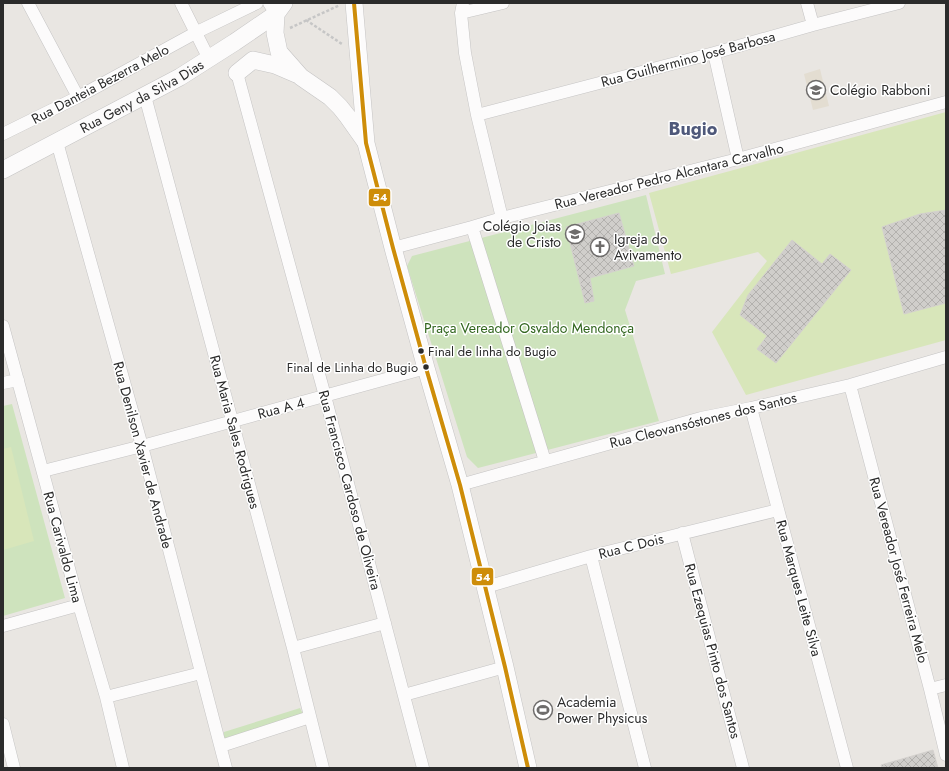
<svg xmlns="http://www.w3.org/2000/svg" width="949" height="771" font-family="Jost,sans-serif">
	<defs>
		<pattern id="building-cross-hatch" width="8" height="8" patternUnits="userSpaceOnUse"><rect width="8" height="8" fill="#d0cecb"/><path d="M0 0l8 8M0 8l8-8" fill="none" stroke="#b3b1ae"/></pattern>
	</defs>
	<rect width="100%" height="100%" fill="#e9e6e2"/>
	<path fill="#e3ddd1" d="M820,69L829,106L813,110L804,74Z"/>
	<path fill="#cee3bd" d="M646,195L665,274L636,281L625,310L659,421L478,468L467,457L407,266L412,256Z
		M12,404L65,598L3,616V406Z
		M300,708L303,714L223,740L224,732Z"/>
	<path fill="#d8e6ba" d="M946,112V340L746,395L712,332L767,261L758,252L671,274L649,193Z
		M11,447L34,541L3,550V449Z"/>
	<path fill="url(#building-cross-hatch)" stroke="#d4d1ce" d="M946,210V303L904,314L882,227L920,214Z
		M619,213L634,266L590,278L594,301L585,303L566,227Z
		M792,240L822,264L830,254L851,270L776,363L757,349L767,336L740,315L748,295Z
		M933,750L938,768H882L881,765Z"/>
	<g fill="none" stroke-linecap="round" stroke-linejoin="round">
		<g stroke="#c5c4c4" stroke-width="13">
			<path id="minor" d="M28,3L78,97
				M181,3L209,59
				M269,3L276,14
				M463,3L461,13L465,53L477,115L502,218
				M807,3L813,25
				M461,13L503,3
				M714,53L738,159
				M237,73L325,396L423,768
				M145,96L293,648L323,768
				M477,115L714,53L813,25L899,3
				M3,134L78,97L197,32L257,3
				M57,142L142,446L226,768
				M472,227L545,461
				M393,248L472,227L502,218L738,159L946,102
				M3,326L79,605L106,697L123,768
				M3,383L18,380
				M850,385L930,689L946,755
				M751,408L847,768
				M43,471L142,446L426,368
				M460,485L701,418L751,408L850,385L946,357
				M682,533L743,768
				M591,556L645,768
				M486,587L591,556L778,510
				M3,626L79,605
				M293,648L385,623
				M930,689L946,685
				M404,695L505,667
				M106,697L201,673
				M3,724L14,768
				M221,746L310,717"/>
		</g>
		<g stroke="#c5c4c4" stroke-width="18">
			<g id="secondary">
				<path d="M284,3L276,14L275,33L279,52L301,77L330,97L340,107L348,117L365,141"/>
				<path d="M354,3L366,143L393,248L426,368L460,485L505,667L528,768"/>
				<path d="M237,73L253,60L275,65L296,74"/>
				<path id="s1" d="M3,170L180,77L235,42L276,14"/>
			</g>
		</g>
		<path stroke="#c6c6c6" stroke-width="2.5" stroke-dasharray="3 2" stroke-linecap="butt" d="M306,20L342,44
			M290,28L340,5"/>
		<use href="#minor" stroke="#fcfbfb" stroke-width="12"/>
		<use href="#secondary" stroke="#fcfbfb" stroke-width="17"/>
		<g stroke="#fff" stroke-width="7">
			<path id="bus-1" d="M354,3L366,143L393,248L426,368L460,485L505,667L528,768"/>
		</g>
		<use href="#bus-1" stroke="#ce8d09" stroke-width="4"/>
	</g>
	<defs>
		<g id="school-ring" transform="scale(1)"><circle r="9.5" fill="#fff" stroke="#6e6c6b" stroke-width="1.5"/><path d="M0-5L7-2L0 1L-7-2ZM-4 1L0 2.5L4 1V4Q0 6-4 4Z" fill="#6e6c6b"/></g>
		<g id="church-ring" transform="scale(1)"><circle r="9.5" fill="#fff" stroke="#6e6c6b" stroke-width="1.5"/><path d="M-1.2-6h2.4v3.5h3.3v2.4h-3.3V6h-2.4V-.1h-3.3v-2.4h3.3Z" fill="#6e6c6b"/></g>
		<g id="stadium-ring" transform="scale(1)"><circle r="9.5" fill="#fff" stroke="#6e6c6b" stroke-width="1.5"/><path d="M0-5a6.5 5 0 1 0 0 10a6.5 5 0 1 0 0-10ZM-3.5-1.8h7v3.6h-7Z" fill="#6e6c6b"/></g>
	</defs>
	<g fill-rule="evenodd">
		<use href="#school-ring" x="816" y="90"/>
		<use href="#school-ring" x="575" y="234"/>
		<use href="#church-ring" x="600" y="247"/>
		<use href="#stadium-ring" x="543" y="710"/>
	</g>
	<g fill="#2b2b2b" stroke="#fff" stroke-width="1.5">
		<circle cx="421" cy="351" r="3.5"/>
		<circle cx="426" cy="367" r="3.5"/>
	</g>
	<g text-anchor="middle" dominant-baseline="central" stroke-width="3" stroke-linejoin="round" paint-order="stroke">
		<g font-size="13" fill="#2b2b2b" stroke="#fff" text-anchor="start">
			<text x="428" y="351">Final de linha do Bugio</text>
			<text x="418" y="367" text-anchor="end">Final de Linha do Bugio</text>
		</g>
		<g font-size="14" fill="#2b2b2b" stroke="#fff">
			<text transform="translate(688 59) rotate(-15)">Rua Guilhermino José Barbosa</text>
			<text transform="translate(100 84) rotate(-28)">Rua Danteia Bezerra Melo</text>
			<text stroke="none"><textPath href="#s1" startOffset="157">Rua Geny da Silva Dias</textPath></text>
			<text transform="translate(669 176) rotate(-14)">Rua Vereador Pedro Alcantara Carvalho</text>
			<text transform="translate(281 408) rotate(-15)">Rua A 4</text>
			<text transform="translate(703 420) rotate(-14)">Rua Cleovansóstones dos Santos</text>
			<text transform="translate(235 432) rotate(75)">Rua Maria Sales Rodrigues</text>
			<text transform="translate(143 455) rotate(75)">Rua Denilson Xavier de Andrade</text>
			<text transform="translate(350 490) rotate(75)">Rua Francisco Cardoso de Oliveira</text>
			<text transform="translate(631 546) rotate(-14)">Rua C Dois</text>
			<text transform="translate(63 547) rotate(75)">Rua Carivaldo Lima</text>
			<text transform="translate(899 570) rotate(75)">Rua Vereador José Ferreira Melo</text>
			<text transform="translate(799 588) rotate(75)">Rua Marques Leite Silva</text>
			<text transform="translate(713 651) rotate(75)">Rua Ezequias Pinto dos Santos</text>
		</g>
		<g font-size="14" fill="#2b2b2b" stroke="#fff" text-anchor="start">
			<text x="830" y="90">Colégio Rabboni</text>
			<text x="561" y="226" text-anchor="end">Colégio Joias<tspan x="561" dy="16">de Cristo</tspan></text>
			<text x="614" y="239">Igreja do<tspan x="614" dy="16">Avivamento</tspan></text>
			<text x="557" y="702">Academia<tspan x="557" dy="16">Power Physicus</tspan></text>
		</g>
		<g font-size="14" fill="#31661e" stroke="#fff">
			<text x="529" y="328">Praça Vereador Osvaldo Mendonça</text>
		</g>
		<g font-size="18" font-weight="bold" fill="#4e587a" stroke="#fff">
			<text x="693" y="129">Bugio</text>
		</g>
	</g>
	<g stroke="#fff" stroke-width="1.5">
		<rect x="368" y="188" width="23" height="19" rx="4" fill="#ce8d09"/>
		<rect x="471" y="567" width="23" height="19" rx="4" fill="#ce8d09"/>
	</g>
	<g font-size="11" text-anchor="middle" font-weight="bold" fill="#fff">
		<text x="380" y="201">54</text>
		<text x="483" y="581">54</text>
	</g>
	<rect width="949" height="771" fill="none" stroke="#2b2b2b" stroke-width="8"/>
</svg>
